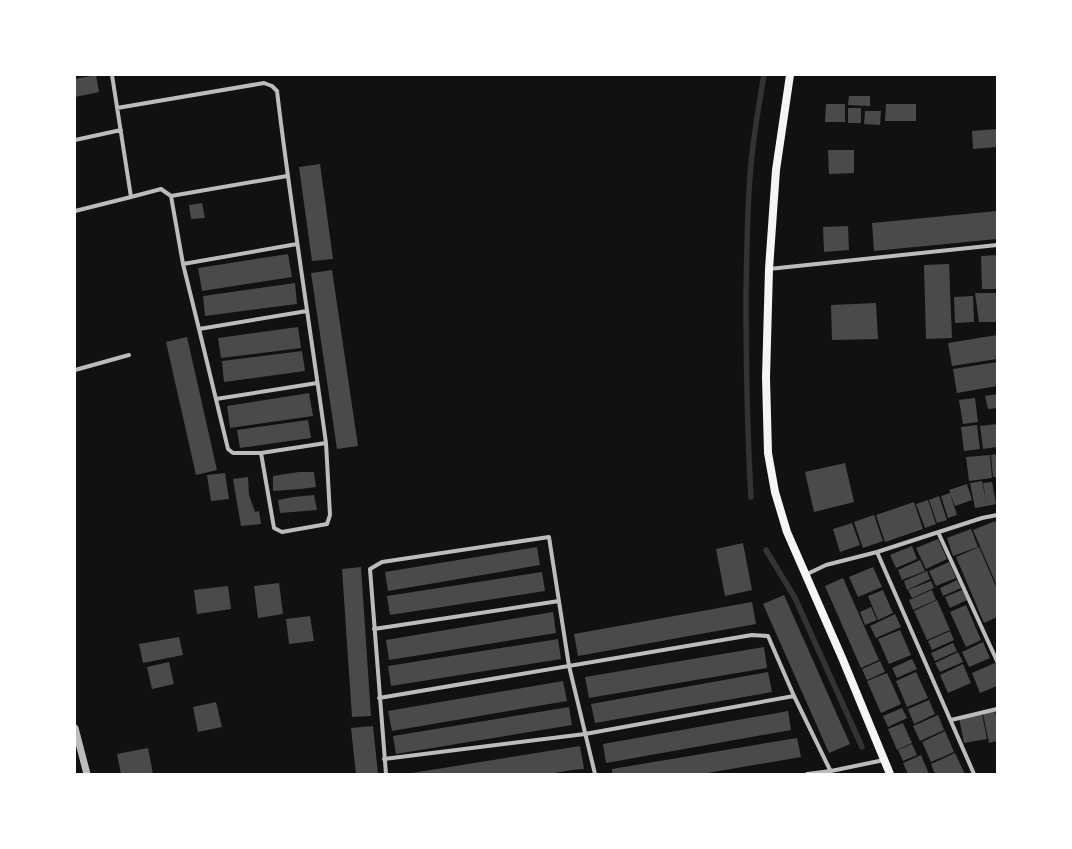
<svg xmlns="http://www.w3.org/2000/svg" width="1072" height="849" font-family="Helvetica,sans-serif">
	<rect width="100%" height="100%" fill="#111"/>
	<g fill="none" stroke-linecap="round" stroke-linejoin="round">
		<path stroke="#333" stroke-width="5.5" d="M751,497C747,429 746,360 746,292C747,254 747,215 750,177C752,143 758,109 764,75
			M766,550L795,598L862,747"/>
	</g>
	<path fill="#4a4a4a" d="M96,75L99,92L75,97V79Z
		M849,96H870V106L848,105Z
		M826,104H845V122H825Z
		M886,104H916V121H885Z
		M848,108H861V123H848Z
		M865,111H881L880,125L864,124Z
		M997,129V147L973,149L972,131Z
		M828,150H854V173L829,174Z
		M320,164L333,259L312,261L299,167Z
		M202,203L205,218L191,219L189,205Z
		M997,211V239L874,251L872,223Z
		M848,226L849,250L824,252L823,227Z
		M288,254L292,277L202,291L198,268Z
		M997,255V289H982L981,256Z
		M949,264L952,338L926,339L924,265Z
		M332,270L358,446L337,449L311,273Z
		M295,283L297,304L205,316L203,296Z
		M975,293H997V322H979Z
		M973,296L974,322L955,323L954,297Z
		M876,303L878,339L832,340L831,305Z
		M298,327L301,348L221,358L218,338Z
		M997,335V359L952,366L948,343Z
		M187,337L217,470L196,475L166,342Z
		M302,351L305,371L224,382L222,361Z
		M997,362V386L957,393L953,369Z
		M309,393L313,416L230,428L227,406Z
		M997,394V408L988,409L985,396Z
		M975,398L978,422L963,424L959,400Z
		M308,420L311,438L240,448L237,430Z
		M997,424V447L983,449L980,426Z
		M977,425L980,449L964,451L961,427Z
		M997,454V477H993L991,455Z
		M990,455L992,478L969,481L966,457Z
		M845,463L854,502L814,512L805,472Z
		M299,472H314L316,487L300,489L273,491V476Z
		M225,473L229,499L211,501L207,475Z
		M248,477L249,495L255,512L259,511L261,524L241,526L233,479Z
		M982,481L987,506L975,508L970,483Z
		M992,482L996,504L987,506L983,483Z
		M967,484L972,500L955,506L949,490Z
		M950,493L957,515L948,518L941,496Z
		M314,495L317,510L280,513L278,500L293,497Z
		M939,496L947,520L937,523L929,500Z
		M928,500L936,524L925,528L916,504Z
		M914,502L923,529L885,542L876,515Z
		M874,515L883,541L863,548L854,522Z
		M995,521L997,527V586L973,530Z
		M852,523L860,545L840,552L833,529Z
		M971,529L978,547L953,556L947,538Z
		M938,539L947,559L926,569L916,548Z
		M743,543L752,590L725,596L716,549Z
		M912,546L917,559L896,568L890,555Z
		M537,547L540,565L388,591L385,572Z
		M979,547L997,589V617L984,623L956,557Z
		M920,560L925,571L902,580L898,570Z
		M949,562L956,578L936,586L929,571Z
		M361,567L371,716L352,717L342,569Z
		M873,567L882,587L858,597L849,577Z
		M927,571L930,579L907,590L904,581Z
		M542,572L545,591L390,615L387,596Z
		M843,578L879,660L861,668L825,586Z
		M957,580L961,588L943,596L940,588Z
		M931,581L934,588L912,598L908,590Z
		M279,583L283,614L258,618L254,586Z
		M228,586L231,609L197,614L194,590Z
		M883,590L893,613L878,620L868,596Z
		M932,590L936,600L913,610L909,600Z
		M962,590L967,600L950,608L945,597Z
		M784,595L850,744L829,753L763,604Z
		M937,600L950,630L927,640L914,611Z
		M752,602L756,624L578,656L574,634Z
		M966,605L981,640L966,647L950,612Z
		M871,607L877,620L865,625L860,612Z
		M553,612L556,633L389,660L386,640Z
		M895,614L901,627L876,638L870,626Z
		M310,616L314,641L289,644L286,619Z
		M900,630L911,655L889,664L878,639Z
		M950,631L954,640L932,650L928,641Z
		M179,637L183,655L143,663L139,644Z
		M558,639L561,659L391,686L388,666Z
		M983,642L990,658L969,667L962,652Z
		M953,643L957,651L935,661L931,653Z
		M764,647L767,668L589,698L585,677Z
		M958,652L963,662L940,672L935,663Z
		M912,659L917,669L897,678L892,668Z
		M880,661L885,672L867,680L862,669Z
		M169,662L174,684L152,689L147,667Z
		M997,662V686L980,693L972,673Z
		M963,664L971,683L948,693L940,675Z
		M768,672L772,692L595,723L591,704Z
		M916,672L928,698L907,707L896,681Z
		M887,673L901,704L881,713L867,681Z
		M563,681L567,701L392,731L388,711Z
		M929,700L935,714L914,724L908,709Z
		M216,702L222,727L198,732L193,707Z
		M569,707L572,725L396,754L393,736Z
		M902,708L907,718L888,727L883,716Z
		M788,711L791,730L606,763L603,744Z
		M995,711L997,722V741L989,743L983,714Z
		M982,714L987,739L964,743L959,718Z
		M938,715L944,730L920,741L913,726Z
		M903,723L912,743L897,750L888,729Z
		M373,726L378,774H356L351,728Z
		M945,731L954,752L931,762L922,742Z
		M797,738L801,757L702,774H612V769Z
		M912,744L917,755L903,761L898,750Z
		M580,746L584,769L572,770L549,774H411V773L437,769Z
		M148,748L153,774H121L117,754Z
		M955,753L965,774H935L931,764Z
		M921,755L929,774H908L903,763Z"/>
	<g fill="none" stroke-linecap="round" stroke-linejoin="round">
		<path stroke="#bcbcbc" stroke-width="4" d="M112,75L131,197L161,189L171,196L287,176
			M117,108L264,83L272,86L277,91C291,209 310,326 326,443
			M75,140L121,130
			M171,196L183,264L297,244
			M75,211L131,197
			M183,264L199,329L307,311
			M769,269L997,245
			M199,329L228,449L233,453H261L326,443L330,515L327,524L282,532L274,528L261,453
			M75,370L129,355
			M216,399L317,383
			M938,532L997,661
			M877,552L974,774
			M805,575L826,565L877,552L982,518L997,515
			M374,629L559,601
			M379,698L752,635L768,636L794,696L832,774
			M951,720L997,709
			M384,759L585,734L794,696
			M386,774L370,569L382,562L549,537L569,666L595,774
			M807,774L831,771L884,760"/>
		<path stroke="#bcbcbc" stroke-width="7" d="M75,728L87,774"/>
		<path stroke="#f5f5f5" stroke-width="8" d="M790,75L776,170L769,269L766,378L768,453L775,492L787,532L843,660L890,774"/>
	</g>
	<rect width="1072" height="849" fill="none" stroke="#ffffff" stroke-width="152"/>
</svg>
